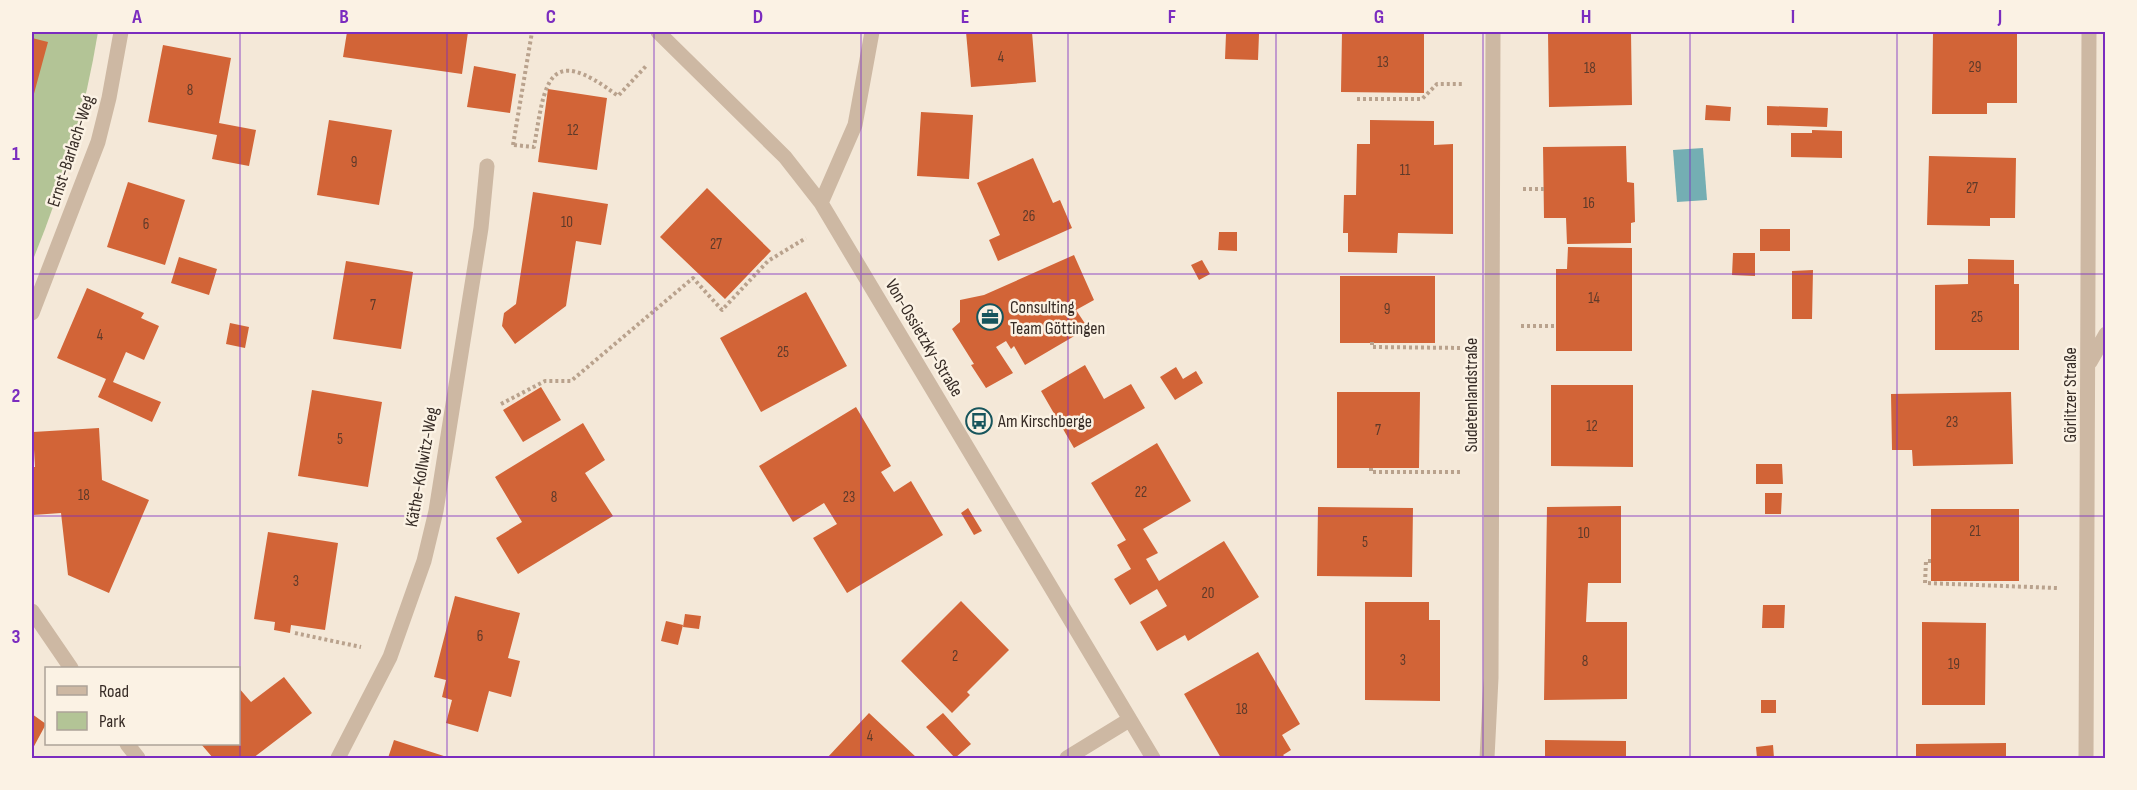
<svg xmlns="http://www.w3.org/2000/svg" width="2137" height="790" font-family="'Sofia Sans Condensed',sans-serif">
	<rect width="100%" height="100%" fill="#f4e8d8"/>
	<path fill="#b3c496" d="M32,32H98C85,111 63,187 32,262Z"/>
	<path fill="#74aeb3" d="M1703,148L1707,200L1677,202L1673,150Z"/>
	<path fill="#d26437" d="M347,32H468L462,74L343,57Z
		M966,32H1032L1036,82L971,87Z
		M1342,32H1424V93L1341,92Z
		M1548,32H1631L1632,105L1549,107Z
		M1933,32H2017V103H1987V114H1932Z
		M1226,34H1259L1258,60L1225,59Z
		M32,38L48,42L32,101Z
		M163,45L231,58L219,123L256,130L249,166L212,159L217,135L148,122Z
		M474,66L516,74L510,113L467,107Z
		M548,89L607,98L597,170L538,162Z
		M1706,105L1731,107L1730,121L1705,120Z
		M1767,106L1828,108L1827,127L1767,125Z
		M921,112L973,115L969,179L917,176Z
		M329,120L392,130L379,205L317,195Z
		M1370,120L1434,121V145L1453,144V234L1398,233L1397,253L1348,252V233H1343L1344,195H1356L1357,144H1370Z
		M1812,130L1842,131V158L1791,157V133H1812Z
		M1626,146L1627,182L1634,183L1635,222L1631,223V243L1567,244L1566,218H1544L1543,147Z
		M1929,156L2016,158L2015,218H1990V226L1927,225Z
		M1033,158L1053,203L1060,200L1072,228L998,261L989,240L1000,235L977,183Z
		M128,182L185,200L165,265L107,247Z
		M707,188L771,251L725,299L660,237Z
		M533,192L608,204L601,245L576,241L566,306L515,344L502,326L504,313L516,304Z
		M1760,229H1790V251H1760Z
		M1219,232H1237V251L1218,250Z
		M1568,247L1632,248V351H1556V269H1567Z
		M1733,253H1755V276L1732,275Z
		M1074,255L1094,300L1076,310L1088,328L1025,365L1014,346L1011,349L1006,341L996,347L1013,373L986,388L971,365L974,364L952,329L960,322V300L984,295Z
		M179,257L217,269L209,295L171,283Z
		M1968,259L2014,260V284H2019V350H1935V285L1968,284Z
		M1202,260L1210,274L1199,280L1191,265Z
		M346,261L413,272L401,349L333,339Z
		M1813,270L1812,319H1792V271Z
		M1340,276H1435V343H1340Z
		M87,288L144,313L141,318L159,326L144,360L126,352L113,382L161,402L152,422L98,397L106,379L57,358Z
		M806,292L847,366L761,412L720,338Z
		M230,323L249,327L245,348L226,344Z
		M1085,365L1104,399L1131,384L1145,408L1074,448L1041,391Z
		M1176,367L1183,379L1196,371L1203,383L1175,400L1160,377Z
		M1551,385H1633V467L1551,466Z
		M541,387L561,420L523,442L503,410Z
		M312,390L382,402L368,487L298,476Z
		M1337,392H1420L1419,468H1337Z
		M2011,392L2013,464L1913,466L1912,450H1892L1891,394Z
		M856,407L891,466L881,472L894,492L911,481L943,535L847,593L813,538L837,524L824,503L793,522L759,466Z
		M583,423L605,460L585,473L613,516L518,574L496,538L522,522L495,477Z
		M99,428L102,480L149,500L109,593L68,575L61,513L33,515L32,490V467H35L33,432Z
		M1157,443L1191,501L1143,529L1158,553L1146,559L1159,581L1224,541L1259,597L1188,641L1185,635L1157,651L1140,622L1167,606L1157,589L1130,605L1114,579L1131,569L1117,545L1126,540L1091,483Z
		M1756,464H1782L1783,484H1756Z
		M1765,493H1782L1781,514H1765Z
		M1621,506V583H1588L1586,622H1627V699L1544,700L1547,507Z
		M1318,507L1413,508L1412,577L1317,576Z
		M968,508L982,531L974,535L961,513Z
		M1931,509H2019V581H1931Z
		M268,532L338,543L325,630L291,625L290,633L274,630L275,622L254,619Z
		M455,596L520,613L508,658L520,661L511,697L489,691L478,732L446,723L452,700L442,697L446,680L434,677Z
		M961,601L1009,650L967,692L970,695L952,713L901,661Z
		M1365,602H1429V620H1440V701L1365,700Z
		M1763,605H1785L1784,628H1762Z
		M685,614L701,616L699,629L683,627Z
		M666,621L683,625L678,645L661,641Z
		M1922,622L1986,623L1985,705H1922Z
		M1258,652L1300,724L1282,735L1291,750L1283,755L1286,758H1221L1184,694Z
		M284,677L312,713L253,758H213L201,744H238V687L251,702Z
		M1761,700H1776V713H1761Z
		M869,713L917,758H827Z
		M943,713L971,744L955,758L926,727Z
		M32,714L46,724L32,750Z
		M394,740L450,758H388Z
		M1545,740L1626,741V758H1545Z
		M2006,743V758H1916V744Z
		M1773,745L1774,758H1757L1756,747Z"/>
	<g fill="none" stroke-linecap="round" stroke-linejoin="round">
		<path stroke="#b9a28d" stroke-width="4" stroke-dasharray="3 3" stroke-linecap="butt" d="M1357,99H1422L1437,84H1462
			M513,145L532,32
			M514,145L534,147C545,84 546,41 618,96L647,65
			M1523,189H1544
			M1521,326H1556
			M1372,342V347L1463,348
			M501,404L545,381H571L693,278L722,310L768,261L806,238
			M1371,468V472H1463
			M1931,561H1926L1925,583L2057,588
			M295,633L361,647"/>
		<path stroke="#cdb8a3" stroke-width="15" d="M658,32L785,157L821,203L1153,758
			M821,203L855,125L872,32
			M32,313L98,142L109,98L121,32
			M2090,362L2106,334
			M32,611L71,668
			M127,744L138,758
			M338,758L390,657L424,561L436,511L481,228L487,166
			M1067,758L1129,720
			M1487,758L1491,678L1493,32
			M2086,758L2089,32"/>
	</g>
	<path fill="none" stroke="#7b2cbf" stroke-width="1.5" stroke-opacity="0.55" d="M240,32V758M447,32V758M654,32V758M861,32V758M1068,32V758M1276,32V758M1483,32V758M1690,32V758M1897,32V758M32,274H2106M32,516H2106"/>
	<defs>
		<g id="office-ring" transform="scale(1.35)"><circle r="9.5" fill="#fbf2e4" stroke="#17555c" stroke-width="1.5"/><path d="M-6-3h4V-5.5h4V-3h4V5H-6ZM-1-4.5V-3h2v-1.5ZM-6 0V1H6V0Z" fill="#17555c"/></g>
		<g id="bus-ring" transform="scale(1.35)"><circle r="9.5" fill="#fbf2e4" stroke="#17555c" stroke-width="1.5"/><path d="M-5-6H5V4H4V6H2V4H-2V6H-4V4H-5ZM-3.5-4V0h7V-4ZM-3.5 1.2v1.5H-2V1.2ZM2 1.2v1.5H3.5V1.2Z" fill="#17555c"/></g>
	</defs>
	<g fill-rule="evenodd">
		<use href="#office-ring" x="990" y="317"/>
		<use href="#bus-ring" x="979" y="421"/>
	</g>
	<g text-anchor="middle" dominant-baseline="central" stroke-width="5" stroke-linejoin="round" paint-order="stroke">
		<g font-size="15" fill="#5e3a2a">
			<text x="1001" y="57">4</text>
			<text x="1383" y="62">13</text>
			<text x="1975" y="67">29</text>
			<text x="1590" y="68">18</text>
			<text x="190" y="90">8</text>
			<text x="573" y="130">12</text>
			<text x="354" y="162">9</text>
			<text x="1405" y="170">11</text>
			<text x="1972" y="188">27</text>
			<text x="1589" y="203">16</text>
			<text x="1029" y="216">26</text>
			<text x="567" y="222">10</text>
			<text x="146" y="224">6</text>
			<text x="716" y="244">27</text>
			<text x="1594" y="298">14</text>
			<text x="373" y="305">7</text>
			<text x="1387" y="309">9</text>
			<text x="1977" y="317">25</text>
			<text x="100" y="335">4</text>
			<text x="783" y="352">25</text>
			<text x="1952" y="422">23</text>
			<text x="1592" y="426">12</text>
			<text x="1378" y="430">7</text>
			<text x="340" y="439">5</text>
			<text x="1141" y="492">22</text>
			<text x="84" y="495">18</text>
			<text x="554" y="497">8</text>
			<text x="849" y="497">23</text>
			<text x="1975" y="531">21</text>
			<text x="1584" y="533">10</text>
			<text x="1365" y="542">5</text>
			<text x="296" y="581">3</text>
			<text x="1208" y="593">20</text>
			<text x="480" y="636">6</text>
			<text x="955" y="656">2</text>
			<text x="1403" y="660">3</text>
			<text x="1585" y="661">8</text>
			<text x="1954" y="664">19</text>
			<text x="1242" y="709">18</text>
			<text x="870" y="736">4</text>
		</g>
		<g font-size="18" fill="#372c26" stroke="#fbf2e4">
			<text transform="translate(71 151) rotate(-72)">Ernst-Barlach-Weg</text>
			<text transform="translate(924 338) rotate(59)">Von-Ossietzky-Straße</text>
			<text transform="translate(1471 395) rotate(-90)">Sudetenlandstraße</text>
			<text transform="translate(2070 395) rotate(-90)">Görlitzer Straße</text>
			<text transform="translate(422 467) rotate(-80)">Käthe-Kollwitz-Weg</text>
		</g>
		<g font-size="18" fill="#372c26" stroke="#fbf2e4" text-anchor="start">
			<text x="1010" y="307">Consulting<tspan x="1010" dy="21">Team Göttingen</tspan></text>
			<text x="998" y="421">Am Kirschberge</text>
		</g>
	</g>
	<rect width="2137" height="790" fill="none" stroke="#fbf2e4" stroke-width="66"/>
	<rect x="45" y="667" width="195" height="78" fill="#fbf2e4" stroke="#ada398" stroke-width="1.5"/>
	<rect x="57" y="686" width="30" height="9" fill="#cdb8a3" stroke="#ada398" stroke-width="1.5"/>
	<text x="99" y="697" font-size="18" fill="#372c26">Road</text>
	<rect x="57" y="712" width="30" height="18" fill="#b3c496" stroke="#ada398" stroke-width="1.5"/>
	<text x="99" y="727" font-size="18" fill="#372c26">Park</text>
	<rect x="33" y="33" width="2071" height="724" fill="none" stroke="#7b2cbf" stroke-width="2"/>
	<g font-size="20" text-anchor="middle" font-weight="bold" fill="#7b2cbf">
		<text x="137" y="23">A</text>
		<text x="344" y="23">B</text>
		<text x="551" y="23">C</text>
		<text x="758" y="23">D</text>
		<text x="965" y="23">E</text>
		<text x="1172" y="23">F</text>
		<text x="1379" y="23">G</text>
		<text x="1586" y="23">H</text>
		<text x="1793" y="23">I</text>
		<text x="2000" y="23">J</text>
		<text x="16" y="160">1</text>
		<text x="16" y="402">2</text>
		<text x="16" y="643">3</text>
	</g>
</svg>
